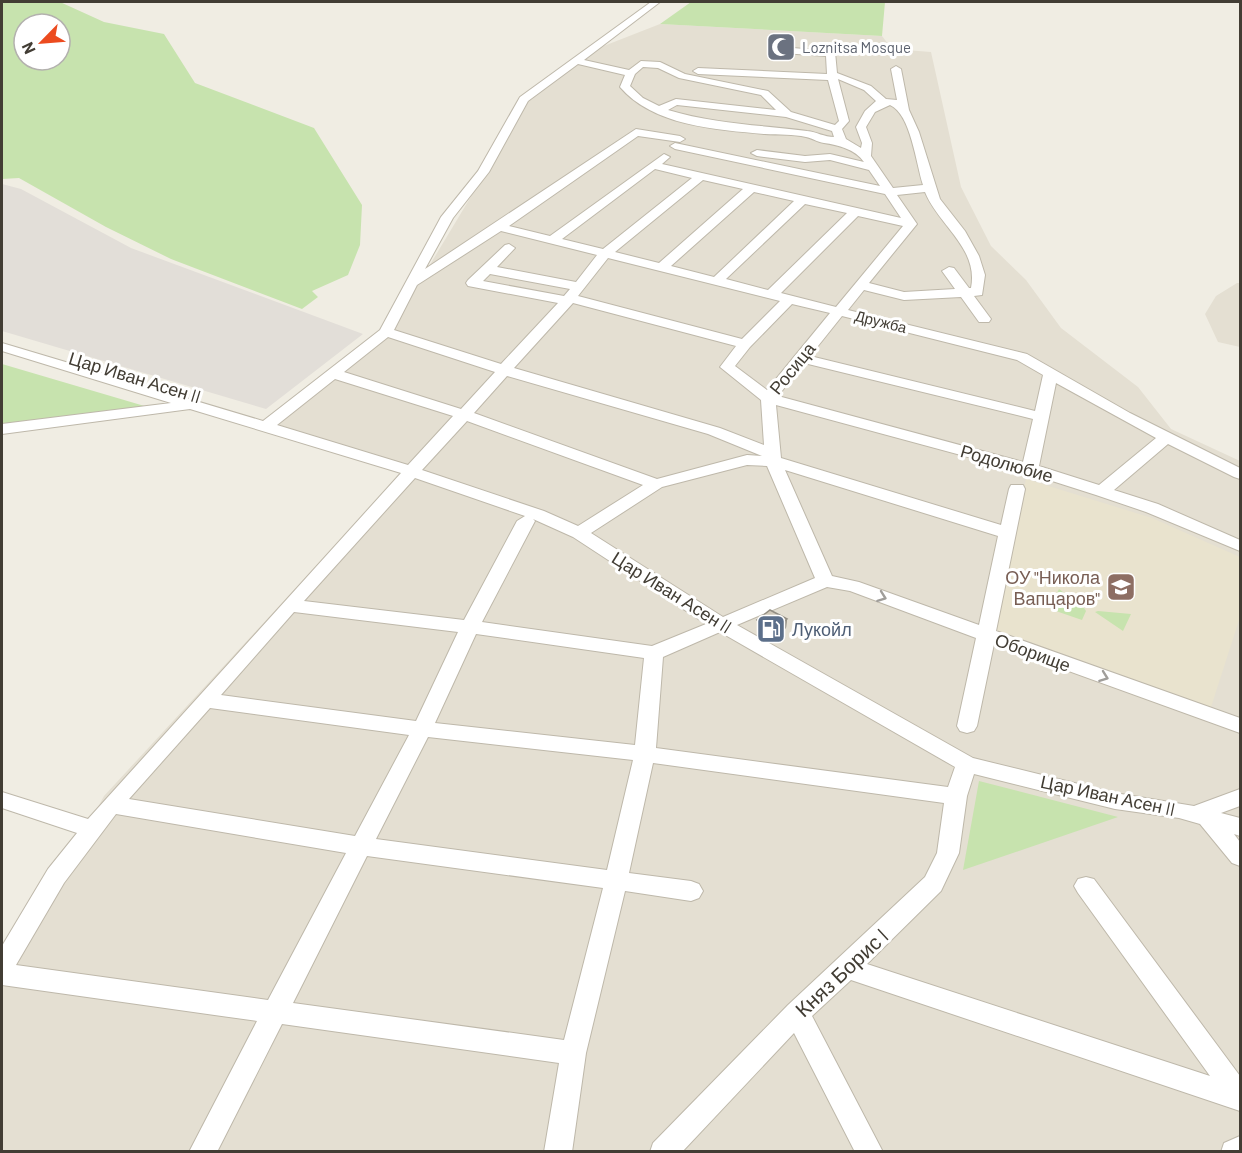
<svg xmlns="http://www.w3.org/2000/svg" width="1242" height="1153" font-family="Barlow,sans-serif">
	<rect width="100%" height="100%" fill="#f0ede3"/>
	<path fill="#e4dfd2" d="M660,24L882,36L892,49L931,52L961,187L991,246L1026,280L1061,328L1138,387L1171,429L1240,461V1151L2,1152V980L104,796L408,466L276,424L387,336L528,102L591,51Z
		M1237,283H1240V347L1218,342L1205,314L1216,296Z"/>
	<path fill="#e2ded8" d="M2,184L21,189L131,248L363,334L266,409L2,331Z"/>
	<path fill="#e9e3ce" d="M1026,479L1152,518L1240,557V617L1211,707L991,628Z"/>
	<path fill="#c7e3ae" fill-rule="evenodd" d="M2,2H60L104,22L164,34L195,83L314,128L362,205L360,245L348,275L312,291L318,297L302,309L171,259L106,227L19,178L2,179ZM24,24H60V60H24Z
		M691,2H885L882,36L660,24Z
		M2,364L158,410L2,428Z
		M1059,589L1084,608L1086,611L1082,620L1053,610L1051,605Z
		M1098,611L1131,614L1123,631L1095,612Z
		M979,781L1118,817L963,870Z"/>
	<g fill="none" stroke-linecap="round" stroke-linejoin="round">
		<g stroke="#beb8aa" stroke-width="2">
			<path id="minor" d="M651,2H660L584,60L629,70L641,61L660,62L685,74L768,91L791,112L835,125L839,121L828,80L698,74L693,71L698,68L827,74L826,56L782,53L777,50L782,47L826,51L830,49L835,52L837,73L871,86L886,99L897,100L891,69L896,66L901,69L909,110L919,132L940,199L965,231L979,256L985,275L982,295L974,296L991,319L989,322H979L961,297L904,300L864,290L848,310L1027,354L1130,413L1240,468V479L1234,477L1168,444L1114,490L1158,504L1240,540V551L1146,512L1096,495L1024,472L776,405L781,458L1001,525L1009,489L1011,485H1023L1025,489L996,631L1240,718V733L994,644L977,726L974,731L967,733L960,731L957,726L976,638L850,591L827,587L737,625L973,758L1115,793L1194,806L1240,789V806L1221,813L1240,818V836L1234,834L1240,842V866L1232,863L1200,824L1179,818L1115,809L974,774L967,796L959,853L941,891L867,964L1210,1076L1078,893L1074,886L1078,879L1086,877L1094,879L1240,1076V1111L851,980L812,1016L883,1152H855L794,1033L682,1152H650L653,1143L788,1005L925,877L937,853L944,803L653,763L629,873L691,881L699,884L703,891L699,898L691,901L625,891L586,1053L572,1152H544L559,1063L282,1024L217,1152H189L257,1021L2,985V946L48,869L77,833L2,808V792L88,819L401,473L190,409L2,434V424L171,403L2,351V343L263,421L380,330L441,217L478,171L520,97ZM578,64L625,75L620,87C653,126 718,130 765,134C779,135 793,134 806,137C812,138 817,142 824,143C838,145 855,149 864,162L830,154L805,156L757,150L751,153L757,156L805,162L830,160L869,170L880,186L675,143L670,146L675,149L885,194L901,218L662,164L670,157L664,154L550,236L509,226L638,136L680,142L685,139L680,136L636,129L425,269L453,218L489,172L528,101ZM643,67L658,68L679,78L761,95L776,110L676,99L659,106L643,98L630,86L635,74ZM838,79L864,90L876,101L865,111L856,127L862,143L861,148L846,139L842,129L849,121ZM677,105L786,117L832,131L834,137C824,137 817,132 807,131C760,125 714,124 668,110ZM890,105C911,114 916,164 923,185L893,188L871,156L872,143L866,127L875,112ZM655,169L692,178L603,249L562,239ZM703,180L743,189L659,263L615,252ZM754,192L794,201L714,277L671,266ZM925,192C938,225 979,248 971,288H969L954,268L949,267L942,271L955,289L904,292L869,283L917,224L897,195ZM805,204L847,213L768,290L726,279ZM858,216L903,226L836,307L781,293ZM501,231L597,255L576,282L497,267L515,248L509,244L505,245L468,280L466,283L468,286L558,303L501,364L394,330L417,285ZM608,258L780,301L742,339L578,296ZM490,274L570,289L564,296L483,281ZM573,303L736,346L720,367L761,400L764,445L720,428L514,368ZM792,304L830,313L767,390L735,366L750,347ZM842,316L1017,360L1043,375L1035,411L810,356ZM388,337L495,372L461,409L344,372ZM804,363L1033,419L1023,462L778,396ZM507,376L708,434L762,456L747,455L657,479L474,413ZM335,379L453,416L408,465L277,425ZM1056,383L1156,438L1099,485L1039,466ZM467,421L643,485L578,526L544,511L422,470ZM747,465L767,466L815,578L723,617L591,533L662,487ZM785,470L998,536L979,625L859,582L832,576ZM415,478L525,516L517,521L464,620L304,601ZM533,519L573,537L706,624L652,646L482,622L535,521ZM294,612L458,632L416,721L221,695ZM720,632L955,767L948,787L656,748L663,657ZM476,634L644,658L635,745L435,723ZM210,708L409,735L355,836L129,799ZM428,737L633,760L607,870L376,839ZM116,814L346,853L268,1000L16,965L64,883ZM367,856L603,888L564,1040L293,1003Z
				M1240,1136V1152H1221L1224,1143Z"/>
		</g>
		<use href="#minor" fill="#fff" fill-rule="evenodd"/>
	</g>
	<path fill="#b4ad9f" d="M787,619L786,628L774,638L757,629V620Z"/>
	<path fill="#928d82" d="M787,619L786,628L774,638V630Z"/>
	<path fill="#d1c9b9" stroke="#928d82" stroke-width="1.5" d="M770,610L787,619L774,630L757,620Z"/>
	<defs><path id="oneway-chevron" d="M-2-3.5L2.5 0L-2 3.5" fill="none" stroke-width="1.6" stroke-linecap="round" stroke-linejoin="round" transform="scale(1.5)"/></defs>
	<g stroke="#a09e9a">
		<use href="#oneway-chevron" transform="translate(882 597) rotate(20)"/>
		<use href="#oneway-chevron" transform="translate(1104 677) rotate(20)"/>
	</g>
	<defs>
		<g id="mosque-square" transform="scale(1.5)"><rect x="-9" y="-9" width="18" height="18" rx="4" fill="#6b7280" stroke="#fff"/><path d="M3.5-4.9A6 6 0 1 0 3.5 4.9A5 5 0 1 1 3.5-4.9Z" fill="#fff"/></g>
		<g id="school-square" transform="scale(1.5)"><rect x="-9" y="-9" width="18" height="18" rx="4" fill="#8d6e63" stroke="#fff"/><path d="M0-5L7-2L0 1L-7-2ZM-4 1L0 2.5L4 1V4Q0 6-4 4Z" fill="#fff"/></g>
		<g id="fuel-square" transform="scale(1.5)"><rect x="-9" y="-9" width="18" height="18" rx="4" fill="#5c6f8a" stroke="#fff"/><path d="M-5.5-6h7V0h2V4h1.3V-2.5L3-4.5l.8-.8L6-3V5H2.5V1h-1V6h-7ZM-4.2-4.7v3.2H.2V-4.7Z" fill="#fff"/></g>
	</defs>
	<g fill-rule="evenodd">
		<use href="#mosque-square" x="781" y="47"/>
		<use href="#school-square" x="1121" y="587"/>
		<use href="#fuel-square" x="771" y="629"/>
	</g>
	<g text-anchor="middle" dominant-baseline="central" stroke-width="6" stroke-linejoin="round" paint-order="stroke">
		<g font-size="15" fill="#5b616d" stroke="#fff" text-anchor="start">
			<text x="802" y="47">Loznitsa Mosque</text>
		</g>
		<g font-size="15" fill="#423d34" stroke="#fff">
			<text transform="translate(881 321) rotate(14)">Дружба</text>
		</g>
		<g font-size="18" fill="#423d34" stroke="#fff">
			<text transform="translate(792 368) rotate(-51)">Росица</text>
			<text transform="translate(135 377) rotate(17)">Цар Иван Асен II</text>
			<text transform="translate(1007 463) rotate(16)">Родолюбие</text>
			<text transform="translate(672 592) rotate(32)">Цар Иван Асен II</text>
			<text transform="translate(1033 652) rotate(20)">Оборище</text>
			<text transform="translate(1108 795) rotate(12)">Цар Иван Асен II</text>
		</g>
		<g font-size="18" fill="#785e54" stroke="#fff" text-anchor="end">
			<text x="1100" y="577">ОУ "Никола<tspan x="1100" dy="21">Вапцаров"</tspan></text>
		</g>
		<g font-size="18" fill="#4e5e75" stroke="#fff" text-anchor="start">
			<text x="792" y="629">Лукойл</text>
		</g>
		<g font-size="21" fill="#423d34" stroke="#fff">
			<text transform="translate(841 972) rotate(-43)">Княз Борис I</text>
		</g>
	</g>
	<rect width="1242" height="1153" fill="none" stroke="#423d34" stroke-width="6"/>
	<g transform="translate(42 42) rotate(245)"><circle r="28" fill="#ffffff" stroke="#b3b1ae" stroke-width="1.5"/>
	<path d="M0-4.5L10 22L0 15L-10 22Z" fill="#ec4b1f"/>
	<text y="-9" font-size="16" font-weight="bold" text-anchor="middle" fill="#423d34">N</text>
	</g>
</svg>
